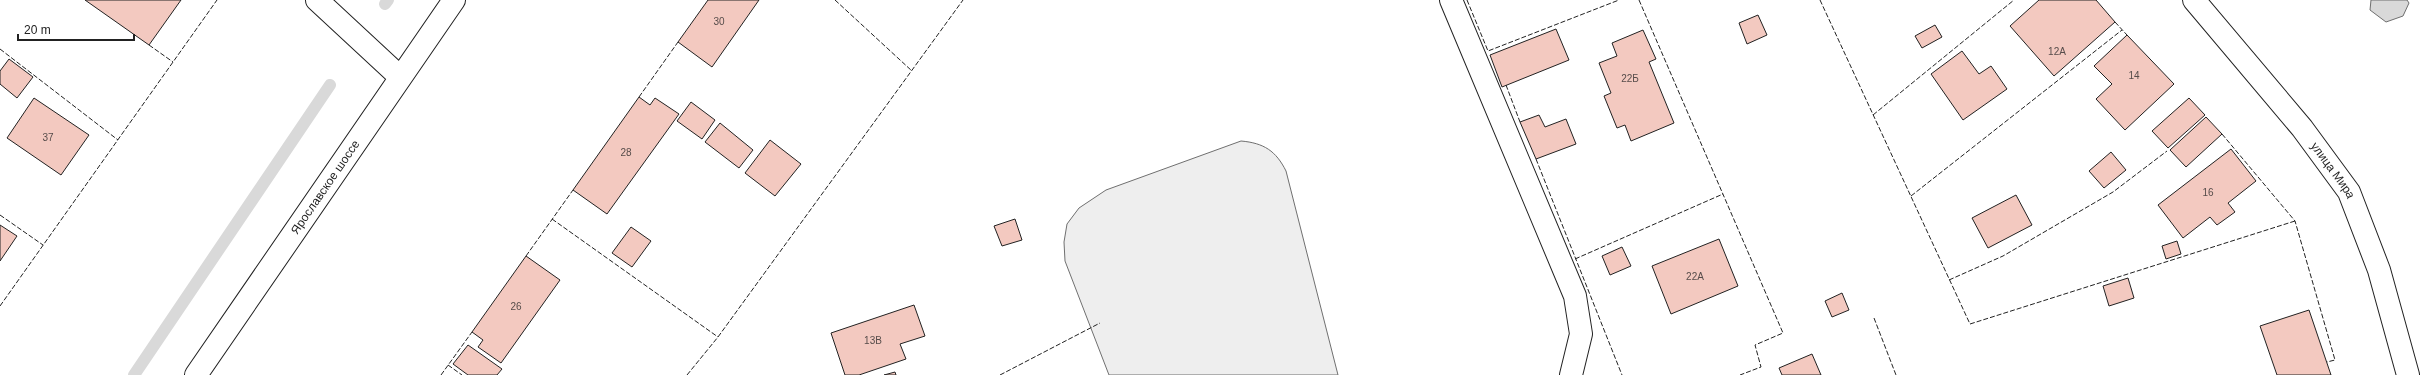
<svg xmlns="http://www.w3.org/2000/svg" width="2421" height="375" font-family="Arial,sans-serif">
	<rect width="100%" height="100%" fill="#fff"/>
	<path fill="#eee" stroke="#6f6f6f" d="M1241,141C1264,143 1276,151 1286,171L1338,375H1109L1065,261L1064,242L1067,224L1079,208L1106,190Z"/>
	<path fill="#d9d9d9" stroke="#6f6f6f" d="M2371,0H2407L2409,3L2403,16L2386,22L2370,10Z"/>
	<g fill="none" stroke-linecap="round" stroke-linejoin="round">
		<path stroke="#d9d9d9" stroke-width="12" d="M385,4L388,0
			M134,375L330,85"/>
	</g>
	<path fill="#f3c9c0" stroke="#222" d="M85,0H181L149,45Z
		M708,0H759L712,67L678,42Z
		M2039,0H2096L2115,22L2054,76L2010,26Z
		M1758,15L1767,35L1747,44L1739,23Z
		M1935,25L1942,37L1922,48L1915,36Z
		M1556,29L1569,60L1502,87L1490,55Z
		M1643,30L1656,59L1649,62L1674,123L1631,141L1625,125L1617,128L1604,96L1611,93L1599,63L1617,56L1612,43Z
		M2127,35L2174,84L2125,130L2096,99L2112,84L2094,66Z
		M1962,51L1979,74L1991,66L2007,89L1963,120L1931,74Z
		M9,59L33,77L17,98L0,84V71Z
		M639,97L650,105L655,98L679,114L607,214L573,190Z
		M34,98L89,135L61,175L7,138Z
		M2189,98L2205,115L2168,148L2152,131Z
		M691,102L715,120L702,139L677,121Z
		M1539,115L1545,127L1566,119L1576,144L1536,159L1520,122Z
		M2206,117L2222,134L2186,167L2170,150Z
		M720,123L753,150L739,168L705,142Z
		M770,140L801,164L775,196L745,173Z
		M2231,149L2256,181L2228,203L2235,212L2217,225L2210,217L2183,238L2158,205Z
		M2111,152L2126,170L2104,188L2089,171Z
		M2016,195L2032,225L1988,248L1972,218Z
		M1015,219L1022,240L1002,246L994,226Z
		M0,225L17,236L0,261Z
		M631,227L651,241L632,267L612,253Z
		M1719,239L1738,286L1671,314L1652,266Z
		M2177,241L2181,254L2166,259L2162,246Z
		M1622,247L1631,266L1610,275L1602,256Z
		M526,256L560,280L501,363L478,347L483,340L472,332Z
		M2128,278L2134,298L2109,306L2103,286Z
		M1842,293L1849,310L1832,317L1825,301Z
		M914,305L925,336L900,344L906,359L859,375H845L831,333Z
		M2309,310L2331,375H2277L2260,326Z
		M468,345L502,369L497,375H468L453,364Z
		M1812,354L1821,375H1782L1779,368Z
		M895,372L896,375H884Z"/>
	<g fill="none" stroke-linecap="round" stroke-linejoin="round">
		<g stroke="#222" stroke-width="24">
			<g id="minor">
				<path d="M317,0L400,77"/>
				<path d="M1451,0L1575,296L1581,334L1571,375"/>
				<path id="s1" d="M2194,0L2302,128L2349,192L2379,270L2408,375"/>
			</g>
		</g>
		<g stroke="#222" stroke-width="24">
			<g id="major">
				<path id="s2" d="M196,375L454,0"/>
			</g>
		</g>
		<use href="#minor" stroke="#fff" stroke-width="22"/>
		<use href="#major" stroke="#fff" stroke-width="22"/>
		<path stroke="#222" stroke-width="1" stroke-dasharray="5 2" stroke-linecap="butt" d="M835,0L912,71
			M1467,0L1488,51L1619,0
			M1639,0L1783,333L1755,345L1761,367L1740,375
			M1820,0L1970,324L2295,221
			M2115,22L2127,35
			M149,45L173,62
			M0,49L118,140
			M1506,85L1520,122
			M639,97L678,42
			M1873,115L2014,0
			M2222,134L2295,221L2335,360L2327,362
			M1536,159L1622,375
			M1911,196L2122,30
			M0,215L43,245
			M552,219L718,337
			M526,256L573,190
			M1575,259L1723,194
			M1949,280L2003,256L2113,192L2167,151
			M0,306L217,0
			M1874,318L1896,375
			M448,365L462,375
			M441,375L472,332
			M687,375L718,337L963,0
			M1000,375L1100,323"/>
	</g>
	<g text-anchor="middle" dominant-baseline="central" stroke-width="3" stroke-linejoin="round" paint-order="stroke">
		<g font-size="10" fill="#564c4a">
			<text x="719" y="21">30</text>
			<text x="2057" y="51">12А</text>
			<text x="2134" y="75">14</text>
			<text x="1630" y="78">22Б</text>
			<text x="48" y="137">37</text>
			<text x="626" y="152">28</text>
			<text x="2208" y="192">16</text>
			<text x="1695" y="276">22А</text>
			<text x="516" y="306">26</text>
			<text x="873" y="340">13В</text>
		</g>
		<g font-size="12" fill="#222" stroke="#fff">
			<text stroke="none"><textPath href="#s1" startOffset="220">улица Мира</textPath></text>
			<text stroke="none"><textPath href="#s2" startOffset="228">Ярославское шоссе</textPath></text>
		</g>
	</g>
	<path d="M18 34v6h116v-6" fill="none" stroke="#222222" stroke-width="2"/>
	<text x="24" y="34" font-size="12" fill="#222222" stroke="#ffffff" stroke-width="3" paint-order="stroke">20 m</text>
</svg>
